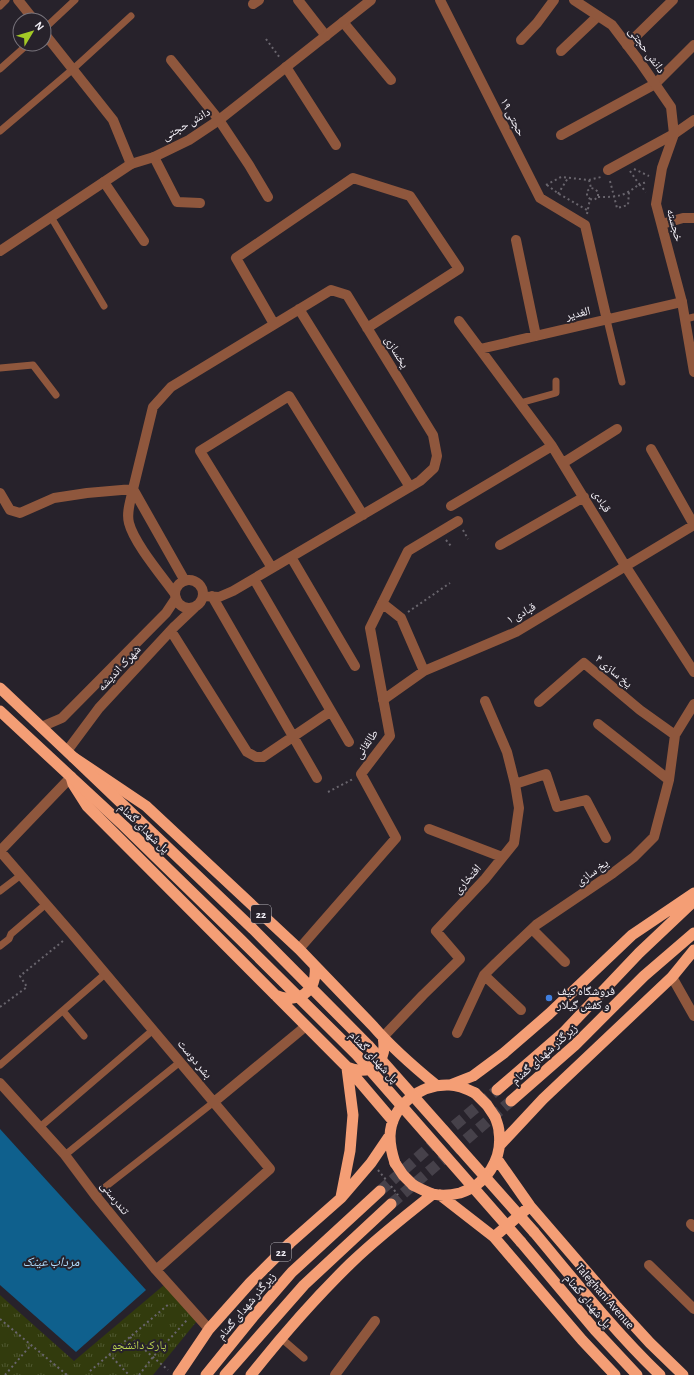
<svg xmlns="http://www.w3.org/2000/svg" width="694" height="1375" font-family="'Alegreya Sans','Noto Naskh Arabic',sans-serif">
	<defs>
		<pattern id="grass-tufts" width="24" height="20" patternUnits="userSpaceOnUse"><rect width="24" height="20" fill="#323b0d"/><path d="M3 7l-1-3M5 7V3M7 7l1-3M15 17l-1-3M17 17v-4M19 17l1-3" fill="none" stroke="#505831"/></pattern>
	</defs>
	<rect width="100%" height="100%" fill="#27222b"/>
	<path fill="url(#grass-tufts)" d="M164,1285L197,1321L153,1375H0V1295L74,1361Z"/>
	<path fill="#0f608d" d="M0,1129L146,1290L76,1352L0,1285Z"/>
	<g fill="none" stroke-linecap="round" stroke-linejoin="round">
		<path stroke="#46414a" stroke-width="11" stroke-dasharray="11 5.5" stroke-linecap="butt" d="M380,1191L442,1136L497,1090
			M391,1204L511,1101"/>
		<path stroke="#69656d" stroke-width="2" stroke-dasharray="2 3" stroke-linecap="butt" d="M266,39L280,58
			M634,169L649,176
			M630,171L639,184L648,182
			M589,180L591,188
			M610,181L617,208L628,205L629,192
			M546,185L561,177L589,180L601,177
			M547,185L559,194L587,210
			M558,194L568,178
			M598,197C617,197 624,197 639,184L646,192
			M587,214L590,199L587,196V191L591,188L595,189L598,192V197L594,200L590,199
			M463,530L468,539
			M446,540L451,546
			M408,612L450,583
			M328,792L353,779
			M0,1007L27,987L20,976L63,941
			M378,1170L387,1181
			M391,1186L398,1195
			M0,1319L67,1375
			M130,1337L168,1370
			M109,1354L129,1375
			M90,1371L170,1303
			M5,1375L31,1345
			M139,1375L153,1357L187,1320"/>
		<path stroke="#8f573d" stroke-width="7" d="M0,6L6,0
			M44,29L75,0
			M0,69L28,44
			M0,131L73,69L131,16
			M51,217L104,306
			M686,319L694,317
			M607,320L622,382
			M0,368L33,365L56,395
			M520,403L556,393V381
			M0,891L21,875
			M0,946L9,939L11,934L46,904
			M63,1011L84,1036
			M0,1065L105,974
			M40,1127L153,1030
			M65,1155L180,1062
			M95,1195L214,1102
			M281,1338L304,1358"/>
		<path stroke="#8f573d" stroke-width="10" d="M18,0L34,20
			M298,0L326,36
			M440,0L540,198L585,225L607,320
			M253,4L259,0
			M343,22L391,80
			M44,33L113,120L131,164
			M521,40L537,23L554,0
			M627,45L673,0
			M561,51L598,16
			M171,60L219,120L249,165L268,197
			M286,67L336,145
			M561,135L655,84L694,45
			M154,157L177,202L200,203
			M608,170L674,134L694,120
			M104,182L144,241
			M662,224L683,218H694
			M516,240L536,336
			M299,309L410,487
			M459,321L552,446L626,567L694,672
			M274,324L236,258L353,178L410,196L459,269L367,328
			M480,349L682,302
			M651,449L694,525
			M563,463L617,429
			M0,493L10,510L20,513L54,498L87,493L133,489L153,407L171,387L331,290L347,295L433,435L437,456L434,468L420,481L233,591L219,597L203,596
			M451,506L552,446
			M500,545L584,497
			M291,557L355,666
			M272,568L200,451L289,396L363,515
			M254,579L349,742
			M175 594a14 14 0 1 1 28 0a14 14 0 1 1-28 0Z
			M175,594C162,576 134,543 129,523C126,512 131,500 133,489L185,581
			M212,596L317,778
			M382,603L401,618L424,671
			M171,631L247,752L256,757H263L331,711
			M383,700L424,671L516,632L694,525
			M539,702L584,663L640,710L675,735
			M598,724L669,780
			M41,727L62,718L166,613L176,598
			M67,751L99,708L175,626L195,607
			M71,777L0,851L72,934L270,1169L156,1270
			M515,784L546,774L557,807L586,800L606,838
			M429,829L502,857
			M532,929L565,962
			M299,949L396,838L361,774L390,736L370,628L408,551L458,521
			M484,975L521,1010
			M672,977L694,1016
			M457,1033L484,975L496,963L536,925L613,873L634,857L654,837L669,780L675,735L694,704
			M383,1037L423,995L460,959L436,931L485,879L514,843L519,808L515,784L507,752L485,701
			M0,1083L65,1155L95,1195L156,1270L209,1329
			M214,1102L306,1026
			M691,1224L694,1227
			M649,1265L694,1309
			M335,1375L375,1321"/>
		<path stroke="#8f573d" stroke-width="10" d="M574,0L612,25L640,62L671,107L674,134L662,168L656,204L682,302L694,372
			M0,251L131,164L154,157L189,140L219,120L371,0"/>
		<path stroke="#f49e75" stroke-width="11" d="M0,688L73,757L146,806L299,949L373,1026C392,1048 414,1067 436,1085
			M0,711L71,777L73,784L87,806L347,1067L393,1121
			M275,995C298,1005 318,991 315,966
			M347,1067C371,1077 388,1062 383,1037
			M450,1085L473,1076L504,1053L549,1014L632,935L694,893
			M497,1090L563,1033L639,953L694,901
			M511,1101L575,1045L644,976L694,933
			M500,1145L543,1099L672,977L694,950
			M497,1159L530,1206L617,1307L650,1343L683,1375
			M395,1163C392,1154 390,1145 390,1136C391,1106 420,1084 449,1085C458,1085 467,1089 475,1093
			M413,1185C419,1188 426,1192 433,1194C441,1196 452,1195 460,1193C486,1185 503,1159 499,1132C499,1127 497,1122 495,1117
			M440,1195L494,1237L582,1340L615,1375
			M341,1197L350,1151L353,1115L347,1068
			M534,1232C575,1281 614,1331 660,1375
			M494,1237L530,1206
			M521,1242L595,1330L637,1375
			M178,1375L209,1329L250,1283L290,1243L341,1198L371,1163L390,1135
			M206,1375L253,1317L292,1272L380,1191
			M225,1375L304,1285L391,1204
			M251,1375C282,1336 315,1298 351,1263C377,1238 405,1216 433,1194"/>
		<path stroke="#f49e75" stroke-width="11" d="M73,757L253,929L368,1045L534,1232
			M71,777L124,826L241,940L357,1055L521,1242
			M475,1093L487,1105L495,1117
			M395,1163L403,1175L413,1185"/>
	</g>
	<circle fill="#3f7fe0" stroke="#27222b" stroke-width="1.5" cx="549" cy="998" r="4"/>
	<g text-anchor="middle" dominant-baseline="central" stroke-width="4" stroke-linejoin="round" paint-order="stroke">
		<g fill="#27222b" stroke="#b6b3ba" stroke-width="1">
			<rect x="251" y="905" width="20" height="18" rx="3"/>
			<rect x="271" y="1243" width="20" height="18" rx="3"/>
		</g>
		<g font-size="11" font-weight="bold" fill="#f4f1f8">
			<text x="261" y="914">22</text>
			<text x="281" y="1252">22</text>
		</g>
		<g font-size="12" fill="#f4f1f8" stroke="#27222b">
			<text transform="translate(647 50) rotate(54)">دانش حجتی</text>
			<text transform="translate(513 117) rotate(63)">حجتی ۱۹</text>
			<text transform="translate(186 124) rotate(-30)">دانش حجتی</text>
			<text transform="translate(675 225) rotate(75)">خجسته</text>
			<text transform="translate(578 313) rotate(-13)">الغدیر</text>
			<text transform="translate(397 352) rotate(59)">یخسازی</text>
			<text transform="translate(602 501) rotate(59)">قبادی</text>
			<text transform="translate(521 613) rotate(-29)">قبادی ۱</text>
			<text transform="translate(119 668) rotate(-47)">شهرک اندیشه</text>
			<text transform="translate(614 671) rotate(40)">یخ سازی ۴</text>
			<text transform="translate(366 744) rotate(-55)">طالقانی</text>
			<text transform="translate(144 828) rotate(44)">پل شهدای گمنام</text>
			<text transform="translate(592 872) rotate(-35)">یخ سازی</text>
			<text transform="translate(467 879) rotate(-48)">افتخاری</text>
			<text transform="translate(544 1054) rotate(-42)">زیرگذر شهدای گمنام</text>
			<text transform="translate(374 1057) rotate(47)">پل شهدای گمنام</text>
			<text transform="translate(195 1059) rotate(50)">بشر دوست</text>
			<text transform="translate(115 1198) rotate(52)">تندرستی</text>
			<text transform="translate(605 1296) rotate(49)">Taleghani Avenue</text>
			<text transform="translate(588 1301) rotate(50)">پل شهدای گمنام</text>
			<text transform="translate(246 1306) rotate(-50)">زیرگذر شهدای گمنام</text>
		</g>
		<g font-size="12" fill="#f4f1f8" stroke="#27222b" text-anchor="start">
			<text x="557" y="991">فروشگاه کیف<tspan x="557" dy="14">و کفش گیلار</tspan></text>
		</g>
		<g font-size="12" fill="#bad250" stroke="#27222b">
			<text x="139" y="1345">پارک دانشجو</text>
		</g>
		<g font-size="13" font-style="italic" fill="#b0dbfa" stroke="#27222b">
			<text x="51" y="1262">مرداب عینک</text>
		</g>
	</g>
	<g transform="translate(32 32) rotate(52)"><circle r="19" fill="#27222b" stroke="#79757d"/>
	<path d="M0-3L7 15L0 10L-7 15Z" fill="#a3c926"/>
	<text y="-6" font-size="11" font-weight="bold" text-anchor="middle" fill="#f4f1f8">N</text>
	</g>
</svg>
